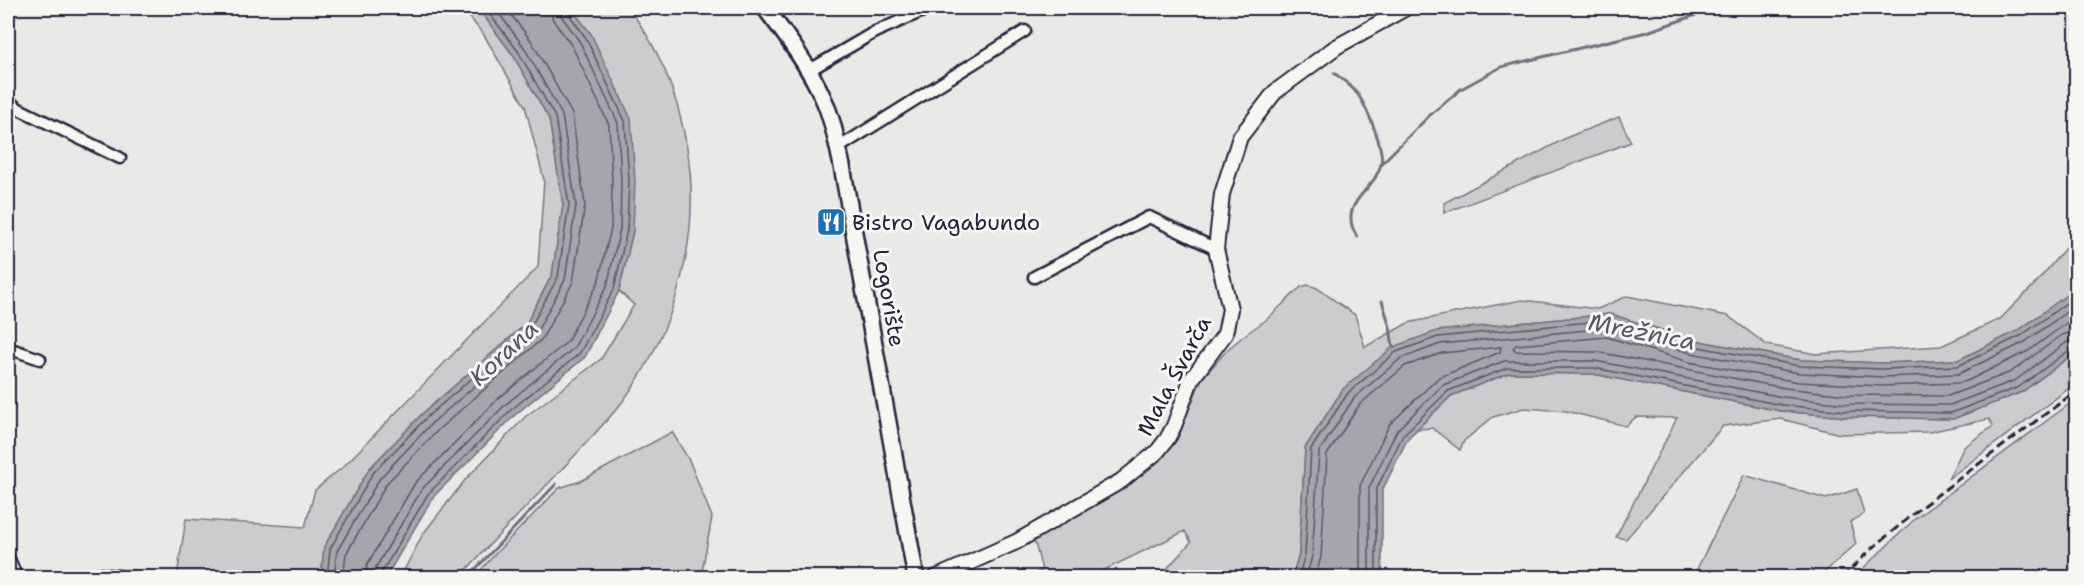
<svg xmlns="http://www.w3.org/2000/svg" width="2084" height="585" font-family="'Shantell Sans',sans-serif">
	<rect width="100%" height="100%" fill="#e9e9e7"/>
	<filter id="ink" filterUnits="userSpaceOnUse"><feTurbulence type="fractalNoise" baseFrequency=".0167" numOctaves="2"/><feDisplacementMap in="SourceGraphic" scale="12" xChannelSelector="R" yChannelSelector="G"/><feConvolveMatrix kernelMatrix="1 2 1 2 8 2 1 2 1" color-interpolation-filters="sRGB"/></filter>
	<g filter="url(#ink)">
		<path fill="#ccccce" stroke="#777784" stroke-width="1.5" d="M462,8H478L513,55L549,119L563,205L552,275L526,324L423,413L369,469L324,547L321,577L177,576L186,519L305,527L315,490L344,466L538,267L544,180L525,106L484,35Z
			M571,8H628C661,49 678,96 687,148C702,237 676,329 623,401C609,419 593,435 578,452C539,494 498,535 460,577L400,578L423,534L466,479L525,417L601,359L634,305L619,291L633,231L591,34Z
			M1619,117L1631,142L1444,213V203L1568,137Z
			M2076,235V289L2019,330L1958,360L1883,363L1801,360L1694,340L1610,314L1437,331L1343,389L1305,448L1299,554L1292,577H1153L1163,573L1191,542L1185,531L1090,577L1026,578L1042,570L1034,539L1083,512L1125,486L1163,456L1177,440L1201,380L1228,349L1246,334L1266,320L1301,287L1308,285L1317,288L1355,315L1365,347L1408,323L1455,313L1522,300L1598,309L1627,296L1728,316L1767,345L1816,354L1941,346L2000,319L2037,282Z
			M2076,352V383L1948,479L1964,447L1993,426L1989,419L1929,432L1840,434L1781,419L1723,426L1626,539L1616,537L1677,418L1636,417L1626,426L1566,411L1524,408L1493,417L1464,441L1460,450L1432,428L1417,429L1451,396L1509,373L1593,374L1781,411L1846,417L1953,419L2022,392Z
			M2076,399V577H1854L1916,518Z
			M672,432L689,460L712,517L701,577H475L493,556L559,488L581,481Z
			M1744,475L1826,499L1857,489L1864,514L1850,522L1856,544L1819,577H1693Z"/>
		<path fill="#a5a5ac" stroke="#71717f" stroke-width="1.5" d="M478,8H571L591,34L631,119L635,182L633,231L619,291L585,357L515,415L433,497L386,577H321L324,547L369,469L423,413L526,324L552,275L563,205L549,119L513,55Z
			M2076,288V352L2022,392L1953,419L1846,417L1781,411L1593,374L1509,373L1451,396L1408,438L1382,491V577H1292L1299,554L1305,448L1343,389L1393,347L1437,331L1610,314L1694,340L1801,360L1883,363L1958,360L2019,330Z"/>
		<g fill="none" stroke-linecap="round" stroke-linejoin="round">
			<path stroke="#565668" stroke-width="1.5" d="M2076,316L2030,350L1967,381L1958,383L1883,386L1798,382L1689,362L1607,337L1516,345L1513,348L1516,351L1597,352L1785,388L1847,395L1948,396L2011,372L2062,335L2076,331
				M327,578L330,549L373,473L427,417L530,328L558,277L569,205L555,117L518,51L485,8
				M334,578L337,551L380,478L432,423L536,333L565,280L576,205L562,115L524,47L495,8
				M343,578L346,554L387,483L439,429L542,339L573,282L585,205L572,114L532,42L506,8
				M365,578L367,565L415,483L499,398L567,342L598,283L611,228L612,182L609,125L572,46L553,20L550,8
				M374,578L375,569L422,489L505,405L574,348L607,286L620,229L621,182L618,123L580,42L562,17L559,8
				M381,578L382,572L428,494L511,410L580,353L614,289L627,230L629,182L625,121L586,38L568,13L567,8
				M1298,578L1305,555L1311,449L1348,393L1396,352L1438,337L1609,320L1693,346L1800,366L1883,369L1958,366L2022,335L2076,296
				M1306,578L1312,556L1319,452L1354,398L1400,359L1440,344L1608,328L1691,353L1799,373L1883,377L1958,374L2025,342L2076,305
				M1315,578L1321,557L1327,455L1360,404L1405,366L1442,353L1501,347L1500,352L1438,378L1389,425L1360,486V578
				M1369,578V488L1397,430L1443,385L1504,361H1595L1783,397L1847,404L1950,405L2016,380L2067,342L2076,340
				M1376,578V490L1403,435L1448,391L1507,368H1594L1782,405L1846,411L1951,413L2019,387L2071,349L2076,348"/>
			<path stroke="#71717f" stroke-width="3" d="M1334,73C1341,78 1349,84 1355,91C1365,102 1385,149 1381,164C1375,192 1336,202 1357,237
				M1381,164L1430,115L1461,89L1501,67L1647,32L1716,8
				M1382,301L1390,327L1393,347
				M467,578L556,484"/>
			<g stroke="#22223b" stroke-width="15">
				<path id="minor" d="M808,71L875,32L930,8
					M8,101L19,109L120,158
					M838,148L1025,31
					M1034,277L1149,217L1216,249
					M8,348L40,359
					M8,557L17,578
					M91,578L98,574L136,578"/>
			</g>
			<g stroke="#22223b" stroke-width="18">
				<path id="tertiary" d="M935,578L1016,542L1121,481L1157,452L1167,439L1174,426L1191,380L1225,334L1230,309L1216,249L1222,194L1240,137L1275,92L1336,47L1406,8"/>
			</g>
			<g stroke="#22223b" stroke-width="20">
				<path id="secondary" d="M765,8C786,35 809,66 823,98C833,119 837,144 842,166L916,578"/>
			</g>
			<use href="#minor" stroke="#f6f6f2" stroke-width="10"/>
			<use href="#tertiary" stroke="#f6f6f2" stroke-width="14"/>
			<use href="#secondary" stroke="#f6f6f2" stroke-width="15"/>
			<path stroke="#22223b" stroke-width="3" stroke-dasharray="9 4.5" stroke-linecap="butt" d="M1842,578L1869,551L1924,505L2076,391"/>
		</g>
	</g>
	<defs>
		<g id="restaurant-square" transform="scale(1.5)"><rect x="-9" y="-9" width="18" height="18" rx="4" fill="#1f6fb2" stroke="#f6f6f2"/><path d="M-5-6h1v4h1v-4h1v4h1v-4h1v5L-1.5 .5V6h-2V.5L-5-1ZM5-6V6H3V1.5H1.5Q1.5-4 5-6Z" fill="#fff"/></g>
	</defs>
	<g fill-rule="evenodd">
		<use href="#restaurant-square" x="831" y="222"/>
	</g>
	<g text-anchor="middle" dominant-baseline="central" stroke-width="6" stroke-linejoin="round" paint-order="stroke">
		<g font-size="22" fill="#22223b" stroke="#f6f6f2" text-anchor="start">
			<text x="852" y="222">Bistro Vagabundo</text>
		</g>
		<g font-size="22" fill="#22223b" stroke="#f6f6f2">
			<text transform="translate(889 298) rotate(80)">Logorište</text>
			<text transform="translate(1174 376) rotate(-62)">Mala Švarča</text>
		</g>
		<g font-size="24" font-style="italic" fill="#565668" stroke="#f6f6f2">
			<text transform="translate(1642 332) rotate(11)">Mrežnica</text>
			<text transform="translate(504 353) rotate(-43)">Korana</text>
		</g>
	</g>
	<rect width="2084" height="585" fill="none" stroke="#f6f6f2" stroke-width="30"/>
	<rect x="15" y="15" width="2054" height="555" fill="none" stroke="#22223b" stroke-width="2" filter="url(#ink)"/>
</svg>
